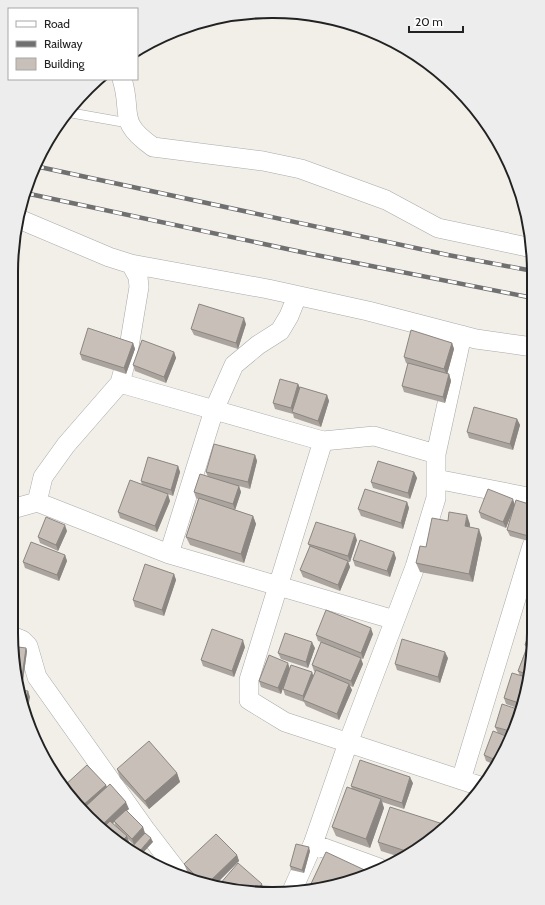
<svg xmlns="http://www.w3.org/2000/svg" width="545" height="905" font-family="Cabin,sans-serif">
	<rect width="100%" height="100%" fill="#f2efe9"/>
	<g fill="none" stroke-linecap="round" stroke-linejoin="round">
		<g stroke="#a9a9a9" stroke-width="10">
			<path id="lane" d="M66,112L128,123"/>
		</g>
		<g stroke="#a9a9a9" stroke-width="20">
			<path id="street" d="M122,79C133,114 116,121 153,147L263,161L301,169L386,200L438,228L532,248
				M131,264L268,289L368,311L476,339L533,347
				M120,383L323,441
				M436,454L462,335
				M436,479L528,497L532,501
				M37,502L169,554L395,620
				M12,509L37,502L43,477L66,445L120,383L128,353L139,287L138,277L131,264L109,257L19,219
				M169,554L214,410L234,365L258,345L280,331L289,316L297,296
				M12,636L22,640L28,646L37,677L145,829L181,876
				M461,780L532,546
				M313,844L379,868
				M292,891L313,844L348,743L415,567L436,498V454L374,436L323,441L249,680V700L285,722L483,787"/>
		</g>
		<use href="#lane" stroke="#fff" stroke-width="9"/>
		<use href="#street" stroke="#fff" stroke-width="19"/>
		<g stroke="#707070" stroke-width="4.5">
			<path id="rail" d="M35,166L448,255L533,271
				M25,193L306,253L533,298"/>
		</g>
		<use href="#rail" stroke="#fff" stroke-width="3" stroke-dasharray="9" stroke-linecap="butt"/>
	</g>
	<path fill="#aba49e" fill-rule="evenodd" d="M474,107L480,115H477Z
		M246,324L238,349L194,335L191,329Z
		M133,343L135,349L126,374L82,360L80,354Z
		M452,343L454,349L447,374H449L451,381L445,403L404,392L402,386L408,364L406,363L404,357Z
		M174,352L176,358L166,383L135,371L133,365Z
		M298,384L300,388L327,395L329,401L321,427L294,418L293,414L275,409L273,403Z
		M517,419L520,425L513,450L469,438L467,432Z
		M255,455L257,461L250,489L239,486L241,492L235,510L253,516L256,524L244,563L190,545L186,537L198,499L196,498L194,492L208,477L206,472Z
		M178,466L180,472L173,496L165,493L170,501L157,532L120,518L118,512L142,485L141,481Z
		M414,472L417,478L410,499L373,488L371,482Z
		M407,502L409,508L403,529L361,516L358,509Z
		M515,504L532,505V542L510,536L507,530L513,509L506,528L481,518L479,512Z
		M448,521L470,524V527L482,538L473,582L420,572L416,563L426,547Z
		M67,531L58,551L40,543L38,537Z
		M357,540L350,562H348L350,567L340,591L303,577L300,570L310,547L308,544Z
		M65,555L67,561L59,581L25,568L23,562Z
		M396,558L390,577L355,566L353,560Z
		M174,574L176,580L164,616L135,607L133,600Z
		M532,625V666L520,709L506,704L504,698L520,676L518,671L526,648L525,645Z
		M373,634L363,659L332,647L363,664L353,687L350,686L352,690L339,720L306,706L304,702L285,695L283,689L284,684L281,694L261,687L259,681L290,668L312,672L313,676L315,672L314,671L312,665L321,642L318,641L316,635Z
		M245,647L234,677L203,666L201,660Z
		M26,648L27,651L22,688L20,687L16,663Z
		M315,648L308,668L281,659L278,653Z
		M448,658L440,683L397,670L395,664Z
		M495,727L514,732L512,737L501,734L511,738L495,765L486,761L484,755L498,733Z
		M117,769L177,773L180,782L149,809L120,778Z
		M413,783L404,809L382,802L384,808L370,848L336,836L332,827L352,789L351,786Z
		M106,785L107,787L129,809L126,811L143,827L145,833L153,842L139,840L134,845L127,838L129,842L125,846L113,840L87,813V810L85,812L66,792L64,786ZM114,821L116,827L113,823Z
		M432,840L400,857L381,851L378,842Z
		M310,851L304,873L291,870L290,866Z
		M237,855L239,861L215,885L198,882L187,871L184,864Z"/>
	<path fill="#8b8681" d="M244,318L246,324L238,349L236,343Z
		M133,343L135,349L126,374L124,368Z
		M452,343L454,349L447,375L444,369Z
		M174,352L176,358L166,383L164,377Z
		M449,374L451,381L445,403L443,397Z
		M298,384L301,390L293,412L291,408Z
		M327,395L329,401L321,427L318,421Z
		M517,419L520,425L513,450L510,444Z
		M255,455L257,461L250,489L248,482Z
		M178,466L180,472L173,496L171,490Z
		M414,472L417,478L410,499L408,493Z
		M239,486L241,492L235,510L233,504Z
		M168,494L170,501L157,532L155,526Z
		M513,499L515,505L506,528L503,522Z
		M407,502L409,508L403,529L401,523Z
		M467,515L470,524L468,535L465,526Z
		M253,516L256,524L244,563L241,554Z
		M65,525L67,531L58,551L56,545Z
		M479,529L482,538L473,582L469,574Z
		M355,534L357,540L350,562L348,556Z
		M394,552L396,558L390,577L387,571Z
		M65,555L67,561L59,581L57,575Z
		M348,561L350,567L340,591L338,585Z
		M174,574L176,580L164,616L162,610Z
		M371,628L373,634L363,659L361,653Z
		M243,640L245,647L234,677L232,671Z
		M312,642L315,648L308,668L306,662Z
		M26,648L27,651L22,688L21,684Z
		M445,652L448,658L440,683L438,677Z
		M361,658L363,664L353,687L351,681Z
		M288,663L290,669L281,694L278,688Z
		M312,672L314,678L304,700L303,696Z
		M349,684L352,690L339,720L337,714Z
		M28,691L30,697L26,718L24,710Z
		M177,773L180,782L149,809L145,801Z
		M410,777L413,783L404,809L402,803Z
		M106,785L108,791L85,807L87,810L85,812L82,806Z
		M381,799L384,808L370,848L366,839Z
		M126,802L129,809L104,831L102,825Z
		M143,827L145,834L134,845L132,839Z
		M127,836L129,842L125,846L120,843Z
		M151,838L153,842L141,855L138,853Z
		M309,847L310,851L304,873L302,870Z
		M237,855L239,861L215,885L208,883Z
		M262,884L264,890L262,892L255,891Z"/>
	<path fill="#c7bfb8" stroke="#8b8681" d="M199,304L244,318L236,343L191,329Z
		M88,328L133,343L124,368L80,354Z
		M411,330L452,343L444,369L404,357Z
		M142,340L174,352L164,377L133,365Z
		M408,363L449,374L443,397L402,386Z
		M280,379L298,384L291,408L273,403Z
		M300,387L327,395L318,421L292,412Z
		M474,407L517,419L510,444L467,432Z
		M214,444L255,455L248,482L206,472Z
		M148,457L178,466L171,490L141,481Z
		M378,461L414,472L408,493L371,482Z
		M200,474L239,486L233,504L194,492Z
		M130,480L168,494L155,526L118,512Z
		M365,489L407,502L401,523L358,509Z
		M488,489L513,499L503,522L479,512Z
		M199,498L253,516L241,554L186,537Z
		M516,500L532,505V537L507,530Z
		M449,512L467,515L465,526L479,529L469,574L416,563L420,546L426,547L432,518L448,521Z
		M46,517L65,525L56,545L38,537Z
		M316,522L355,534L348,556L308,544Z
		M360,540L394,552L387,571L353,560Z
		M31,542L65,555L57,575L23,562Z
		M310,546L348,561L338,585L300,570Z
		M145,564L174,574L162,610L133,600Z
		M326,610L371,628L361,653L316,635Z
		M532,625V647L525,645Z
		M212,629L243,640L232,671L201,660Z
		M285,633L312,642L306,662L278,653Z
		M402,639L445,652L438,677L395,664Z
		M321,642L361,658L351,681L312,665Z
		M18,647L26,648L21,684H20L16,663Z
		M527,648L532,649V666L529,675L518,671Z
		M269,655L288,663L278,688L259,681Z
		M291,665L312,672L303,696L283,689Z
		M316,670L349,684L337,714L303,700Z
		M512,673L529,678L522,704L504,698Z
		M20,690L28,691L24,710Z
		M502,704L520,710L514,732L495,727Z
		M493,731L511,738L498,761L484,755Z
		M149,741L177,773L145,801L117,769Z
		M360,760L410,777L402,803L351,786Z
		M87,765L106,785L82,806L64,786Z
		M110,784L126,802L102,825L85,807Z
		M347,787L381,799L366,839L332,827Z
		M390,807L446,825L432,840L409,852L378,842Z
		M126,810L143,827L132,839L114,821Z
		M110,821L127,836L120,843L113,840L102,829Z
		M145,833L151,838L138,853L130,849Z
		M216,834L237,855L208,883L202,882L184,864Z
		M296,844L309,847L302,870L290,866Z
		M326,852L371,873L356,880L309,888Z
		M238,863L262,884L255,891L219,885Z"/>
	<path d="M0 0H545V905H0ZM272 18H273A254 254 0 0 1 527 272V633A254 254 0 0 1 273 887H272A254 254 0 0 1 18 633V272A254 254 0 0 1 272 18Z" fill="#ededed" fill-rule="evenodd"/>
	<path fill="none" stroke="#222" stroke-width="2" d="M272 18H273A254 254 0 0 1 527 272V633A254 254 0 0 1 273 887H272A254 254 0 0 1 18 633V272A254 254 0 0 1 272 18Z"/>
	<rect x="8" y="8" width="130" height="72" fill="#ffffff" stroke="#a7a7a7"/>
	<rect x="16" y="21" width="20" height="6" fill="#ffffff" stroke="#a7a7a7"/>
	<text x="44" y="28" font-size="12" fill="#222222">Road</text>
	<rect x="16" y="41" width="20" height="6" fill="#707070" stroke="#a7a7a7"/>
	<text x="44" y="48" font-size="12" fill="#222222">Railway</text>
	<rect x="16" y="58" width="20" height="12" fill="#c7bfb8" stroke="#a7a7a7"/>
	<text x="44" y="68" font-size="12" fill="#222222">Building</text>
	<path d="M409 26v6h54v-6" fill="none" stroke="#222222" stroke-width="2"/>
	<text x="415" y="26" font-size="12" fill="#222222" stroke="#ffffff" stroke-width="3" paint-order="stroke">20 m</text>
</svg>
